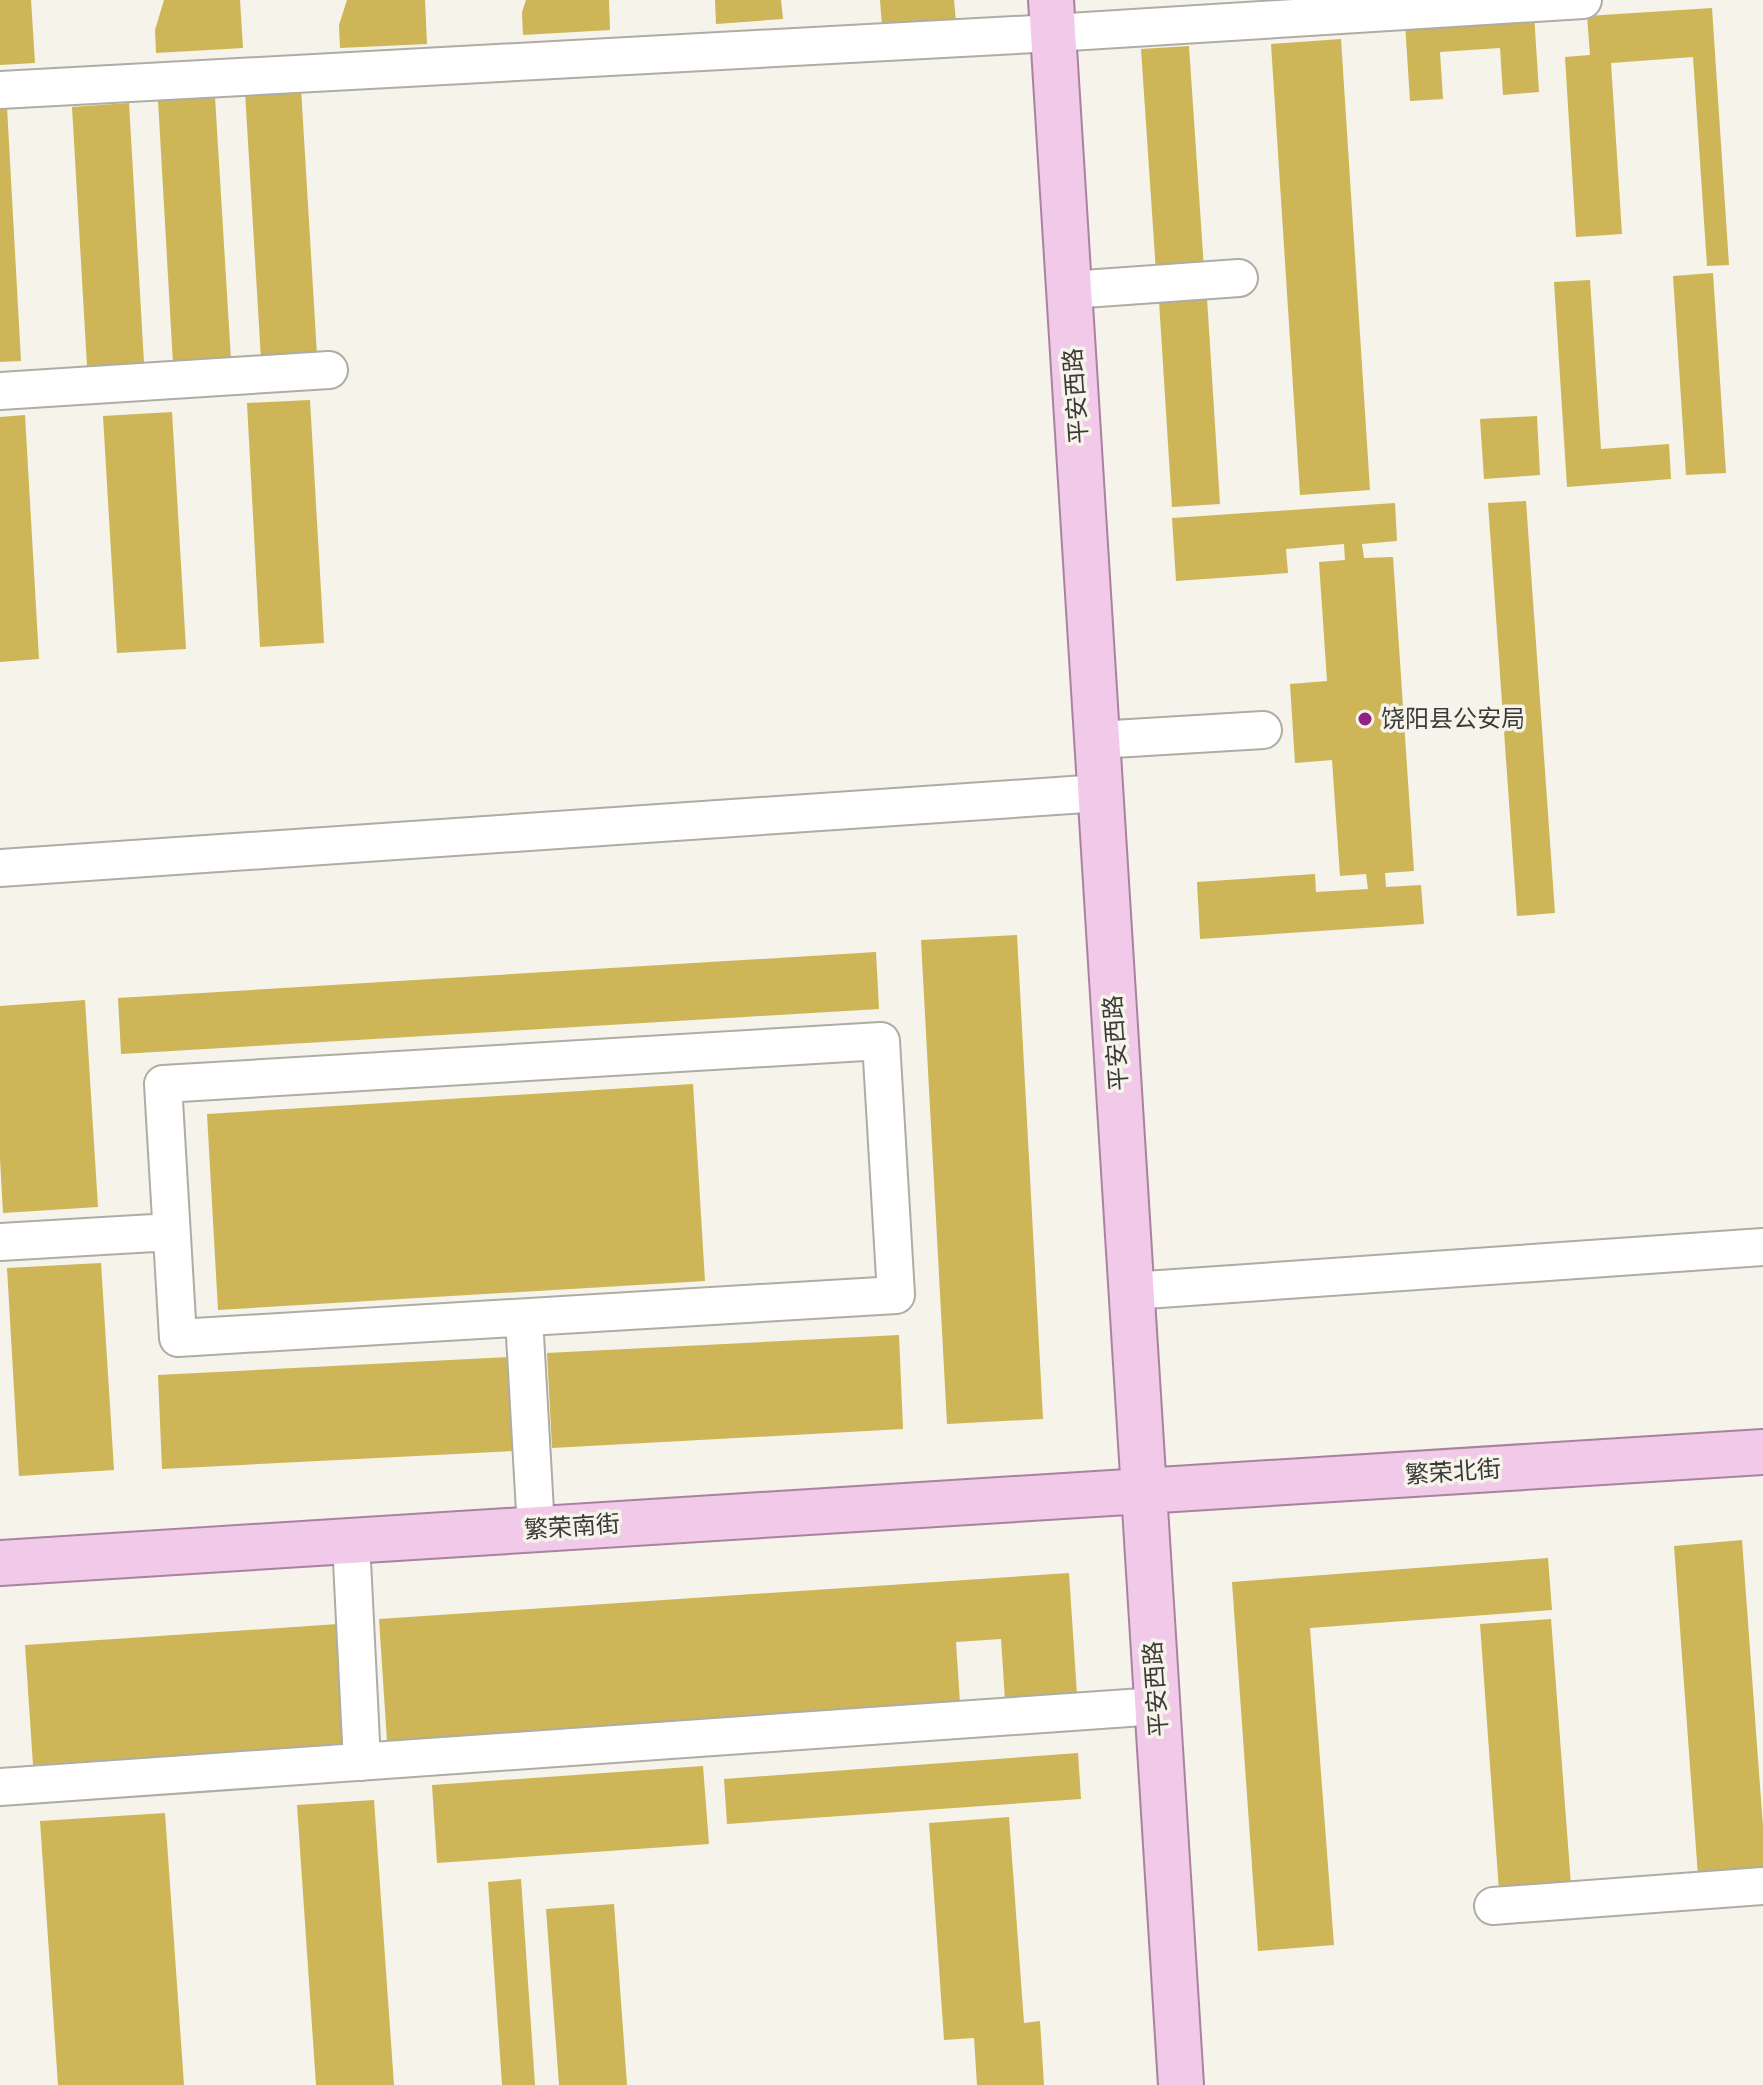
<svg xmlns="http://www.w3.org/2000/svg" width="1763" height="2085" font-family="Roboto,'Noto Sans SC',sans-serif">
	<rect width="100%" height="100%" fill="#f5f3ea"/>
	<path fill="#ceb558" d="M0,0H31L35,63L0,65Z
		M164,0H240L243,48L156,53L155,30Z
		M347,0H425L427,44L340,48L339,25Z
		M526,0H609L610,30L523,35L522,12Z
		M715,0H781L783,19L716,24Z
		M880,0H954L956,22L882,26Z
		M1712,8L1729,265L1707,266L1693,57L1611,63L1622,234L1576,237L1565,57L1590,55L1587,16Z
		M1534,14L1539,92L1503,95L1500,48L1440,52L1443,99L1410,101L1405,23Z
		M1341,39L1370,490L1300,495L1271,44Z
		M1189,46L1204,269L1156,272L1141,49Z
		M301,88L317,355L261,359L245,92Z
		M215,97L231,360L173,364L158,100Z
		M129,103L144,363L87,366L72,107Z
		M7,107L21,361L0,362V108Z
		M1713,273L1726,473L1686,475L1673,276Z
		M1590,280L1601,449L1669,444L1671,479L1567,487L1554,282Z
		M1207,298L1220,504L1172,507L1159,301Z
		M310,400L324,643L260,647L247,403Z
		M172,412L186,649L117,653L103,416Z
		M25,415L39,659L0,662V417Z
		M1537,416L1540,475L1484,479L1480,419Z
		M1526,501L1555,913L1517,916L1488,503Z
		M1395,503L1397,541L1362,544L1364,558L1393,557L1414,871L1385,873L1386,887L1421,885L1424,924L1200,939L1197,882L1315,874L1316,892L1368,889L1366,874L1340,876L1332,760L1295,763L1290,684L1327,681L1319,562L1345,560L1344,544L1286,549L1288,573L1176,581L1172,518Z
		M1017,935L1043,1419L947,1424L921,940Z
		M876,952L879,1009L121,1054L118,998Z
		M85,1000L98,1207L3,1213L0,1159V1006Z
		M693,1084L705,1281L218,1310L207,1114Z
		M101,1263L114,1470L19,1476L7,1268Z
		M899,1335L903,1429L552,1448L547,1353Z
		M509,1357L514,1451L162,1469L158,1375Z
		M1742,1540L1763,1827V1871L1698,1876L1674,1546Z
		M1548,1558L1552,1610L1310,1628L1334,1945L1258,1951L1232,1582Z
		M1069,1573L1077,1695L1005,1700L1001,1639L956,1642L960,1703L387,1741L379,1619Z
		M1551,1619L1571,1885L1499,1891L1480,1624Z
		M338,1624L346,1744L33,1765L25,1645Z
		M1078,1753L1081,1799L727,1824L724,1779Z
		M703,1766L709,1844L437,1863L432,1785Z
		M374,1800L394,2085H316L297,1805Z
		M165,1813L184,2085H58L40,1821Z
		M1009,1817L1024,2023L1040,2021L1044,2085H977L974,2038L944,2040L929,1823Z
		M521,1879L535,2085H502L488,1882Z
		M614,1904L627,2085H559L546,1909Z"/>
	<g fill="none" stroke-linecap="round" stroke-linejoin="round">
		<g stroke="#aeaca3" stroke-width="40">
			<path id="minor" d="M0,90L1053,33L1583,0
				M1070,290L1239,278
				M0,391L329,370
				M1097,740L1263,730
				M0,868L1100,793
				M881,1041L896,1295L178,1338L163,1084Z
				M0,1242L171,1232
				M1131,1291L1763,1247
				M524,1318L536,1529
				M351,1541L362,1762
				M0,1787L1157,1706
				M1493,1906L1763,1886"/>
		</g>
		<g stroke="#ab81a1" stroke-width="48">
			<path id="major" d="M1051,0L1181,2085
				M0,1563L1763,1452"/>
		</g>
		<use href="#minor" stroke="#fff" stroke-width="36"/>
		<use href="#major" stroke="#f1cae9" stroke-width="44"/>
	</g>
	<circle fill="#912283" stroke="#f5f3ea" stroke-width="3" cx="1365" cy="719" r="8"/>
	<g text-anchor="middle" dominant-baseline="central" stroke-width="7" stroke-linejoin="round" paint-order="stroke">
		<g font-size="24" fill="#3b3a36" stroke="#f5f3ea">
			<text transform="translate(1076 396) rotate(-94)">平安西路</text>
			<text transform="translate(1116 1043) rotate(-94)">平安西路</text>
			<text transform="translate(1453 1472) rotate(-4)">繁荣北街</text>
			<text transform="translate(572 1527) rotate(-4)">繁荣南街</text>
			<text transform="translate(1156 1689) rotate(-94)">平安西路</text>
		</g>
		<g font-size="24" fill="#3b3a36" stroke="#f5f3ea" text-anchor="start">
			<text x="1381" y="719">饶阳县公安局</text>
		</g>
	</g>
</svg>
